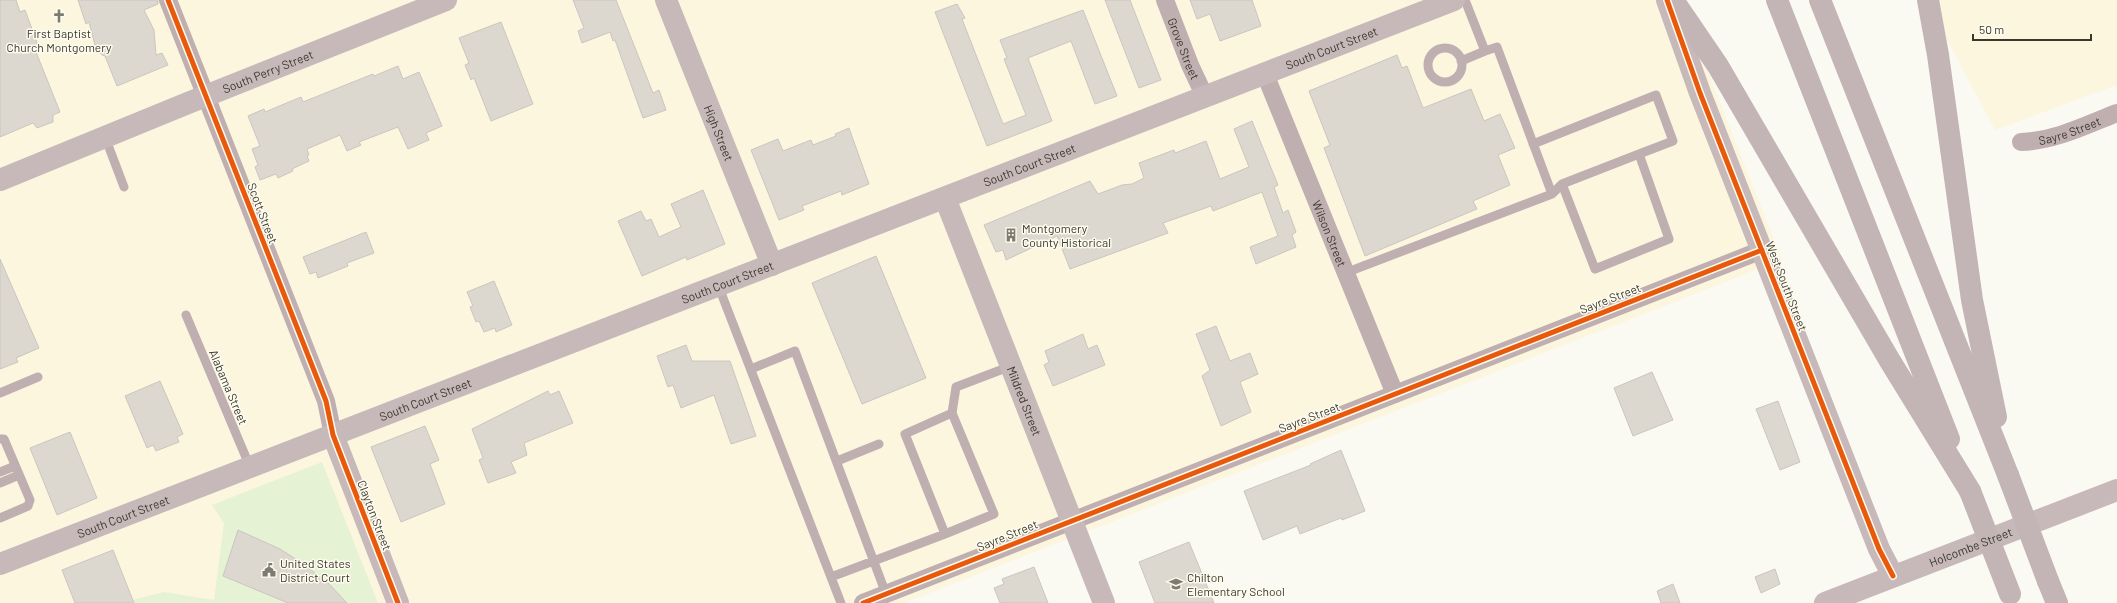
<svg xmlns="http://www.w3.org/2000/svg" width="2117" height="603" font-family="Barlow,sans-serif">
	<rect width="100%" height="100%" fill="#faf9f2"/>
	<path fill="#fcf6df" d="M0,0H1680L1782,260L904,603H0Z
		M1926,0H2117V85L1995,130Z"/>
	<path fill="#e6f2d4" d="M322,462L378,603H120L164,592L214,600L224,523L212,505Z"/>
	<path fill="#dcd7cf" stroke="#cac6bf" d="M0,0H16L20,12L25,10L39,48L36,52L60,112L53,115V122L37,128L33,123L0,137Z
		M78,0H158V4L144,10L154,30L156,55L162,53L168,65L117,86L105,56L102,55L96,49L89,22L86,24Z
		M573,0H616L653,93L659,90L666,110L643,118L615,40L613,41L610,32L582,43L578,31L584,28Z
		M1105,0H1130L1161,80L1139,88Z
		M1190,0H1252L1261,26L1220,41L1210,14L1197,19Z
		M957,4L965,18L962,19L1003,124L1026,115L1004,59L1007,58L1000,40L1083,10L1117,96L1095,104L1071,41L1028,58L1052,121L987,146L935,12Z
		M501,22L533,104L491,121L474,78L471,80L465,65L469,63L459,38Z
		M1397,55L1402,68L1407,66L1423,108L1471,89L1484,121L1500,114L1515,148L1498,155L1510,185L1473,201L1477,209L1365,256L1324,148L1330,145L1309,91Z
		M398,66L403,79L419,72L442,126L426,133L429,140L408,149L398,127L359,142L361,145L347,151L340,135L307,149L309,155L307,156L309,161L292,169L293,171L278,178L276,174L260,180L255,167L258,165L252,149L260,146L248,116L264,109L265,112L301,97L303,102L373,74L374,76Z
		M1252,121L1278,185L1274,187L1283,213L1288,210L1296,232L1292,235L1296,247L1256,264L1250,247L1278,236L1262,192L1213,211L1211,206L1163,223L1168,233L1070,269L1057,236L1006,260L1003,250L996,252L984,225L1090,181L1098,194L1122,185L1132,184L1144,178L1139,163L1174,150L1175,153L1206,141L1220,179L1249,167L1234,129Z
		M849,128L869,184L842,195L841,191L802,206L804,210L779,220L751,150L778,139L783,151L811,140L813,145L836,136L835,134Z
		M703,190L725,244L687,260L686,257L642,276L618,221L641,211L646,221L651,219L659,237L681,227L671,204Z
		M366,232L374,253L347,263L348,266L318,278L316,272L310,274L303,257Z
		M876,256L926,378L862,404L812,283Z
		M0,259L39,348L16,358L18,362L0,369Z
		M494,281L512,325L496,332L495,328L484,332L479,321L476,322L470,307L473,306L467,292Z
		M1216,326L1230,361L1250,353L1258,374L1240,382L1251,412L1221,426L1202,376L1210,370L1196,334Z
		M1083,334L1088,349L1097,345L1105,365L1053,386L1044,365L1049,362L1045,351Z
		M686,345L692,361H730L756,436L731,444L714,395L681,408L673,385L668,387L657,356Z
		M1652,372L1673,420L1633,436L1614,388Z
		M160,381L183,434L177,437L179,442L156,451L153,445L147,448L125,396Z
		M548,391L550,395L559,391L573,423L524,443L527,455L511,462L516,473L488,483L479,460L483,458L472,429Z
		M1778,401L1800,462L1780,470L1756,409Z
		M425,426L439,460L430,464L445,504L401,522L371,447Z
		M70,432L97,498L57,515L30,448Z
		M1341,450L1365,511L1342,520L1341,518L1333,521L1300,534L1297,526L1263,540L1244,491L1311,465L1310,464Z
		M238,530L280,549L305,565L329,584L347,603H288L223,576Z
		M1189,542L1214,603H1155L1139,562Z
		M113,550L134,603H75L62,570Z
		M1034,567L1048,603H1000L994,588L1004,584L1002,579Z
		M1775,569L1780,584L1761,593L1755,577Z
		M1673,584L1680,603H1661L1657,591Z"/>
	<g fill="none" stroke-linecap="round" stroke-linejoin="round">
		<path stroke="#c0afb1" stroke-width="9" d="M1428 65a17 17 0 1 1 34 0a17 17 0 1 1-34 0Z
			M1461,61L1485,51
			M105,137L124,187
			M1533,144L1656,95L1673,141L1639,154L1669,239L1595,269L1562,184L1552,194
			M1562,184L1639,154
			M1345,273L1552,194L1497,47L1485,51L1465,0
			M718,285L841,603
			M186,315L250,467
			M751,369L795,351L886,594
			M0,393L38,377
			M952,413L905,434L945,534L994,514L952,413L956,387L1011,366
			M0,439H4L30,500L28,506L0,518
			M837,461L879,444
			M0,472L15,466
			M0,483L19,475
			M831,577L945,534"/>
		<g stroke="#c0afb1" stroke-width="18">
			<path d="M168,0L326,401L333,435"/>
			<path id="s1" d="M1165,0L1190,65L1205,97"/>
			<path id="s2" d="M1265,74L1395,394"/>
			<path id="s3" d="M2021,142C2055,141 2086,125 2117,113"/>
			<path d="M863,603L1762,250"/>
		</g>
		<g stroke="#c7b8b9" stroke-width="22">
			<path id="s4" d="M666,0L772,265"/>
			<path d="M1667,0L1700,93L1879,549L1893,576"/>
			<path id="s5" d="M0,180L188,103L446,0"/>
			<path id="s6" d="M945,198L1104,603"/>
			<path d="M333,435L398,603"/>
			<path id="s7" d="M0,564L1454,0"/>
			<path id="s8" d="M1825,603L2117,490"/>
		</g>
		<path stroke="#c3b5b6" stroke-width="22" d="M1673,0L1718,66L1890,361L1970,491
			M1777,0L1949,439
			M1820,0L2008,475
			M1928,0L1938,55L1972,300L1996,417
			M2048,581L2057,603"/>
		<path stroke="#c3b5b6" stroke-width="22" d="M2008,475L2048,581
			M1970,491L2010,594"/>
		<g stroke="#fefbef" stroke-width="8">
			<path id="cycleway" d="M168,0L326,401L333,435L398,603
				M1667,0L1700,93L1879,549L1893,576
				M863,603L1762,250"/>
		</g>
		<use href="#cycleway" stroke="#e8590c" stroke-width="5"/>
	</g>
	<defs>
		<g id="church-bare" transform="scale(1.08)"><path d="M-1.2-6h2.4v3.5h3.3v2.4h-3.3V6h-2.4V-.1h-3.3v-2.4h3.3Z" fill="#7d7c71" stroke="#fefbef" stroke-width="2.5" paint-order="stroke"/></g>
		<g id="building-bare" transform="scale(1.08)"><path d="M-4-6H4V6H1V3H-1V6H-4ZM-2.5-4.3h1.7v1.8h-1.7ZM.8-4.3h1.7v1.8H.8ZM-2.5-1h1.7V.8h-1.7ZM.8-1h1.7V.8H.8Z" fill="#7d7c71" stroke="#fefbef" stroke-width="2.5" paint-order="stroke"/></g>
		<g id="civic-bare" transform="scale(1.08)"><path d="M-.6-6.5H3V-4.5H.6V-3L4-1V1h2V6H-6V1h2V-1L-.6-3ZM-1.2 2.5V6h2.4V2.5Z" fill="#7d7c71" stroke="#fefbef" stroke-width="2.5" paint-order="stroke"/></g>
		<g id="school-bare" transform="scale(1.08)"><path d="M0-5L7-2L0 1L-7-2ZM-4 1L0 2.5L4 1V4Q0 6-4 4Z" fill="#7d7c71" stroke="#fefbef" stroke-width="2.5" paint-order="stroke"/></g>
	</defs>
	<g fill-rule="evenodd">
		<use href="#church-bare" x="59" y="16"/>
		<use href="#building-bare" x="1011" y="235"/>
		<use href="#civic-bare" x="269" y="570"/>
		<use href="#school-bare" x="1176" y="584"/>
	</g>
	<g text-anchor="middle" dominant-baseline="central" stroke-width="3" stroke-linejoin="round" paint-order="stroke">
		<g font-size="12" fill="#3a382c" stroke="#fefbef" text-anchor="start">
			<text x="59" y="33" text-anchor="middle">First Baptist<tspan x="59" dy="14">Church Montgomery</tspan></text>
			<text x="1022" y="228">Montgomery<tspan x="1022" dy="14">County Historical</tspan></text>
			<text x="280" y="563">United States<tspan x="280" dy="14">District Court</tspan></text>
			<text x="1187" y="577">Chilton<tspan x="1187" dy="14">Elementary School</tspan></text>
		</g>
		<g font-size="12" fill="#3a382c" stroke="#fefbef">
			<text stroke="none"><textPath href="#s7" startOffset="1428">South Court Street</textPath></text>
			<text stroke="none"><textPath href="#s1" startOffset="52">Grove Street</textPath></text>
			<text stroke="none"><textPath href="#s5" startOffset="289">South Perry Street</textPath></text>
			<text stroke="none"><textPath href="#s3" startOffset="50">Sayre Street</textPath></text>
			<text stroke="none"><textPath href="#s4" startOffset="143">High Street</textPath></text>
			<text stroke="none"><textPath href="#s7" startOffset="1104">South Court Street</textPath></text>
			<text transform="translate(263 213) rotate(69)">Scott Street</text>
			<text stroke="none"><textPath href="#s2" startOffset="172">Wilson Street</textPath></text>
			<text stroke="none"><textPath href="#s7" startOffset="780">South Court Street</textPath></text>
			<text transform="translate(1787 286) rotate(69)">West South Street</text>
			<text transform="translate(1610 298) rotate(-21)">Sayre Street</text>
			<text transform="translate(229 387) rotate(67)">Alabama Street</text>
			<text stroke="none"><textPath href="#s7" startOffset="456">South Court Street</textPath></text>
			<text stroke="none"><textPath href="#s6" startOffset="218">Mildred Street</textPath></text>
			<text transform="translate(1309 417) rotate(-21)">Sayre Street</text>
			<text transform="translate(375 515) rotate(69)">Clayton Street</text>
			<text stroke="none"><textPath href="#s7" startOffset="132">South Court Street</textPath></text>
			<text transform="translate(1007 535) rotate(-22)">Sayre Street</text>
			<text stroke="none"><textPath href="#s8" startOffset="156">Holcombe Street</textPath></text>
		</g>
	</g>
	<path d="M1973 34v6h118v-6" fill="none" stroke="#3a382c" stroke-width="2"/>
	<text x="1979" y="34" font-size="12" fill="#3a382c" stroke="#fefbef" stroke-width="3" paint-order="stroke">50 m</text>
</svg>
